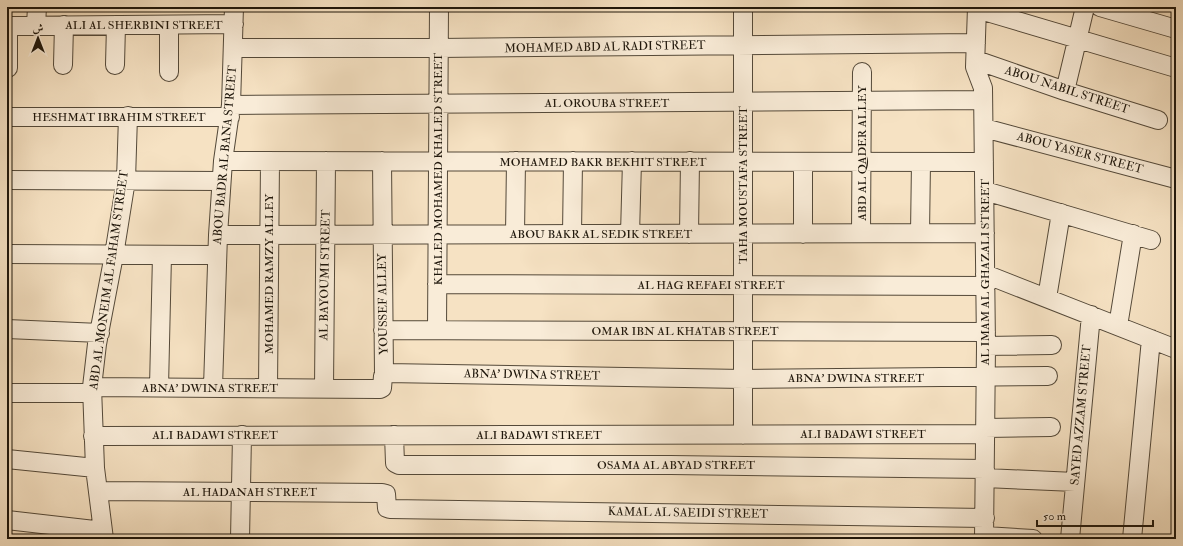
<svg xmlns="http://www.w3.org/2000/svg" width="1183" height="546" font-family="'IM FELL Double Pica',Amiri,serif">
	<rect width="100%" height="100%" fill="#f6e2c3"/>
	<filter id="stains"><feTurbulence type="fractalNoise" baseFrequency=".005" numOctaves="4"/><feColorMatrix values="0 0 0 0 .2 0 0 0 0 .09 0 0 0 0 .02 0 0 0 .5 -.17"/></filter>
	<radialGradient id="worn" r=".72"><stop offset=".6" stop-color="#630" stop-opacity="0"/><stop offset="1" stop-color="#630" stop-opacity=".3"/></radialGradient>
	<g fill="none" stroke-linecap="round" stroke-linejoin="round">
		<g stroke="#544939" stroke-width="20">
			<path id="minor" d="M977,7L975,67L983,88L986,346L984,539
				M1100,7L1176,29
				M977,9L1176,68
				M36,25L37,7
				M7,26L234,24
				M8,26V68
				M233,48H438L976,43
				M976,60L1065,91L1158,120
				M63,65L64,25
				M115,65L116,25
				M169,72V25
				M1065,91L1085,7
				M231,105L983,100
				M7,117H230
				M984,128L1176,179
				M223,161L984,162
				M382,161L384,374
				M803,162V234
				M7,180L221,181
				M985,191L1151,240
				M861,233L862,72
				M920,233L921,162
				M515,234L516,161
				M572,234L573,161
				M630,234L632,161
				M689,234L690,161
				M218,235L985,233
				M7,254L217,255
				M985,274L1176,349
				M437,284L986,286
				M1047,298L1061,213
				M1118,326L1133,234
				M7,329L100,333
				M383,330L986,332
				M437,330L439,7
				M986,346L1052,345
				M92,387L380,389L382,388L383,376L386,373L743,379L1048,376
				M159,387L162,255
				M213,387L218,235L223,161L231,105L234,7
				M268,388L270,161
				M324,388L326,161
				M7,393H92
				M985,428L1051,427
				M394,435L395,463L399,465H671L985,469
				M743,435V7
				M93,436L985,434
				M7,459L95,468
				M985,478L1075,482
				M98,491L382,493L386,494L387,508L390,509L985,518
				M7,520L103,531
				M985,536L1033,539
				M104,539L95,468L92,387L97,344L114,255L126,180L128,116
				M240,539L242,435
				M1070,539L1091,315
				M1132,539L1151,339"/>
		</g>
		<use href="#minor" stroke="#f9ecd8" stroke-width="18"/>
	</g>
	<g text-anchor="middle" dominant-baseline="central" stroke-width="3" stroke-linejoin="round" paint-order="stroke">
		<g font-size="12" fill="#1e160b" stroke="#f9ecd8">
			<text x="144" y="25">ALI AL SHERBINI STREET</text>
			<text transform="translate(605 47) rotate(-1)">MOHAMED ABD AL RADI STREET</text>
			<text transform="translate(1067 90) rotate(18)">ABOU NABIL STREET</text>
			<text x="607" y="103">AL OROUBA STREET</text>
			<text x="119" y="117">HESHMAT IBRAHIM STREET</text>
			<text transform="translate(862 153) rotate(-90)">ABD AL QADER ALLEY</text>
			<text transform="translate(1080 153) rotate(15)">ABOU YASER STREET</text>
			<text transform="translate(225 155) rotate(-85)">ABOU BADR AL BANA STREET</text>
			<text x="603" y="162">MOHAMED BAKR BEKHIT STREET</text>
			<text transform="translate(438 169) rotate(-90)">KHALED MOHAMED KHALED STREET</text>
			<text transform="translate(743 185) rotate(-90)">TAHA MOUSTAFA STREET</text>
			<text x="601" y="234">ABOU BAKR AL SEDIK STREET</text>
			<text transform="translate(985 272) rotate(-90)">AL IMAM AL GHAZALI STREET</text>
			<text transform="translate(269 274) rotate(-90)">MOHAMED RAMZY ALLEY</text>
			<text transform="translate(325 275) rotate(-89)">AL BAYOUMI STREET</text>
			<text transform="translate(109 280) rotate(-82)">ABD AL MONEIM AL FAHAM STREET</text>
			<text x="711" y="285">AL HAG REFAEI STREET</text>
			<text transform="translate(383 304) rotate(-91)">YOUSSEF ALLEY</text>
			<text x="685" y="331">OMAR IBN AL KHATAB STREET</text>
			<text transform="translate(532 375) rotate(1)">ABNA' DWINA STREET</text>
			<text x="856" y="378">ABNA' DWINA STREET</text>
			<text x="210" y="388">ABNA' DWINA STREET</text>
			<text transform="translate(1081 415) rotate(-85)">SAYED AZZAM STREET</text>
			<text x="863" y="434">ALI BADAWI STREET</text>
			<text x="215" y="435">ALI BADAWI STREET</text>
			<text x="539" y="435">ALI BADAWI STREET</text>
			<text x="676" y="465">OSAMA AL ABYAD STREET</text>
			<text x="250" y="492">AL HADANAH STREET</text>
			<text transform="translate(688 513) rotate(1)">KAMAL AL SAEIDI STREET</text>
		</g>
	</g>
	<rect width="1183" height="546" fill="none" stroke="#f6e2c3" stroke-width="24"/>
	<rect x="8" y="8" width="1167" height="530" fill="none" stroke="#1e160b" stroke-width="2"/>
	<rect x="12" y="12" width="1159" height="522" fill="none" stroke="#1e160b"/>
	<g transform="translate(38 38)" stroke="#f9ecd8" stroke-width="3" paint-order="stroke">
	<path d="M0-3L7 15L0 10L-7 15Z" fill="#1e160b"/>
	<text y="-6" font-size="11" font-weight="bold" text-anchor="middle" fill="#1e160b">ش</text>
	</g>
	<path d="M1037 520v6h116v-6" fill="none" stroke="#1e160b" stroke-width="2"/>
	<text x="1043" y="520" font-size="12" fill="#1e160b" stroke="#f9ecd8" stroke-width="3" paint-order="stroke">50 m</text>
	<rect width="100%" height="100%" filter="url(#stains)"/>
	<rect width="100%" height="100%" fill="url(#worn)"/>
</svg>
